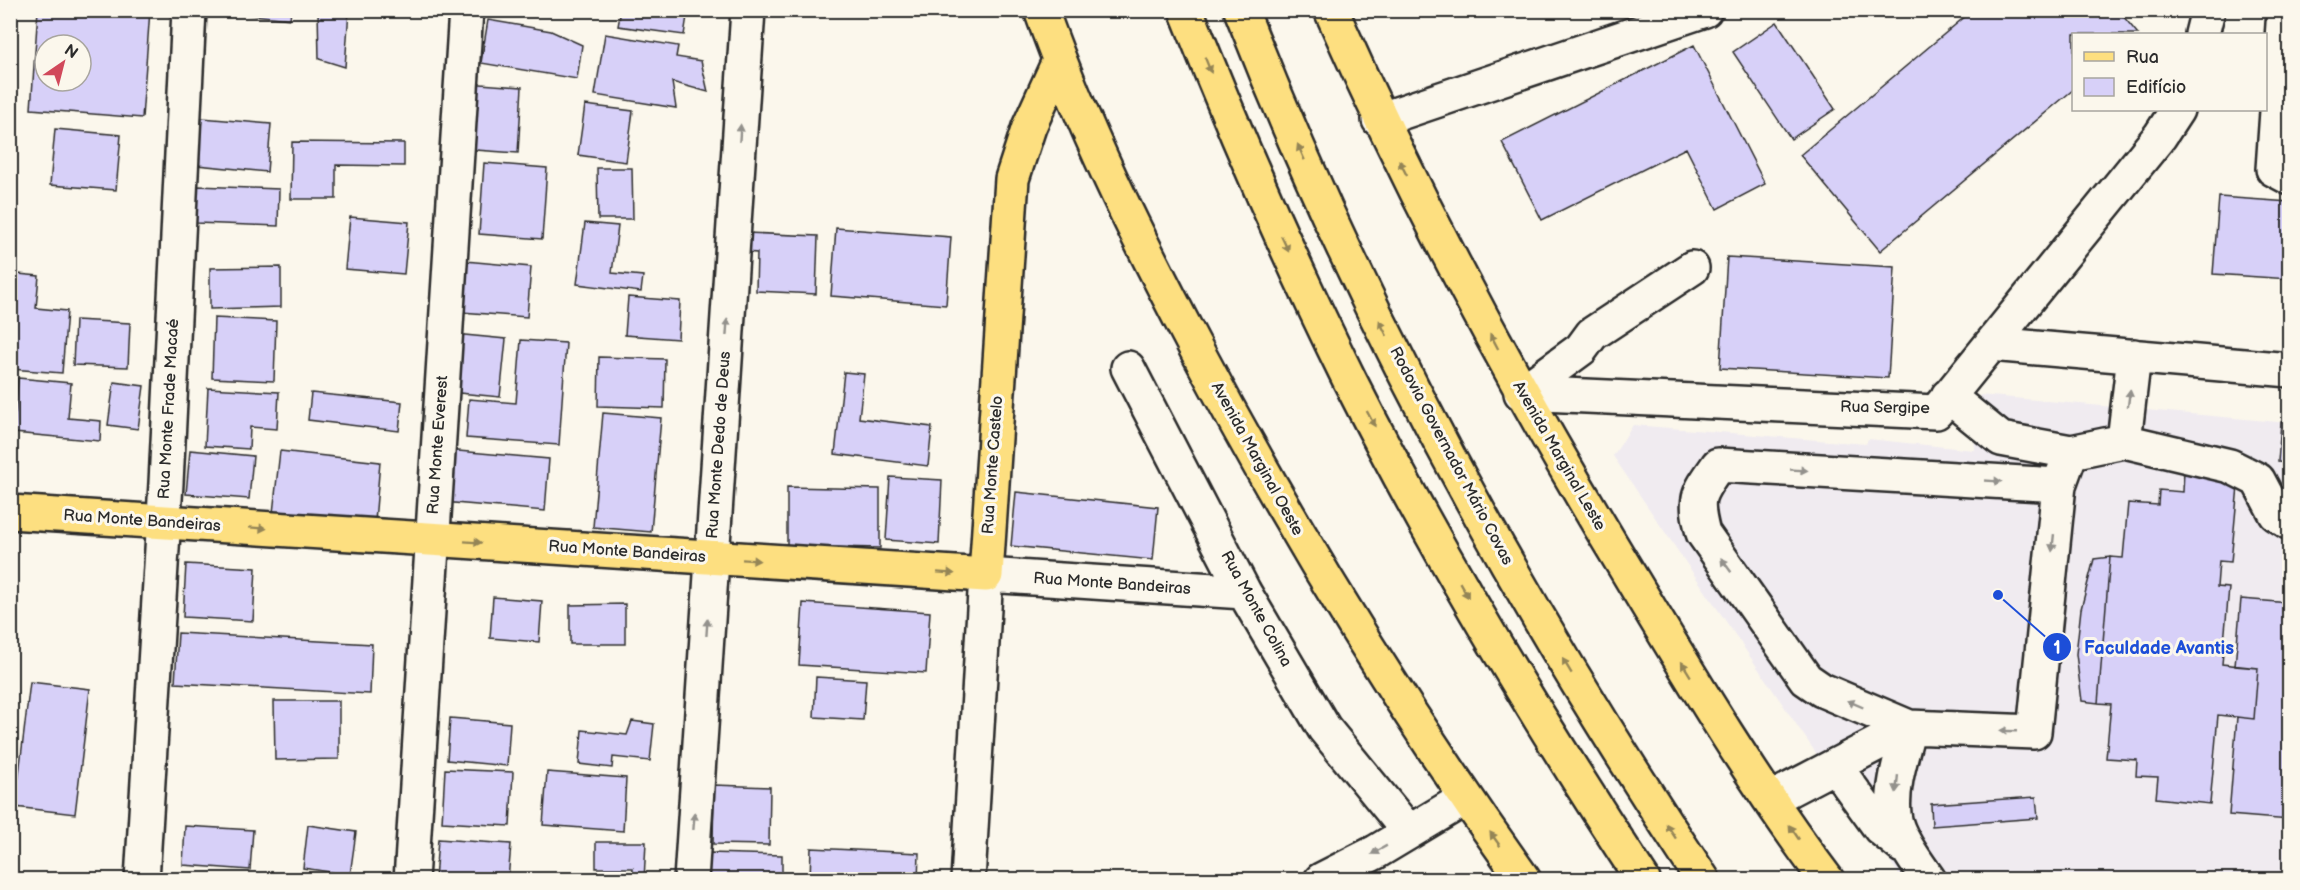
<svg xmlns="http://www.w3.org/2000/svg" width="2300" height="890" font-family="'Balsamiq Sans',sans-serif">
	<rect width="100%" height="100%" fill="#fbf7ec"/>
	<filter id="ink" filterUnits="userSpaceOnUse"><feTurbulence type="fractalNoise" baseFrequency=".0167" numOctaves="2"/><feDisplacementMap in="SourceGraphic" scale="12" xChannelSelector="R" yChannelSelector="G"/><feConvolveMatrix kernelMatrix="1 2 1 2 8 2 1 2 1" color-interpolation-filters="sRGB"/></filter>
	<g filter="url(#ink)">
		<path fill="#f0ebf0" d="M1980,395L2289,423V879H1902L1613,456L1633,425L1866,444L1868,439L1974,450Z"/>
		<path fill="#d7d0f8" stroke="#2b2b2b" stroke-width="1.5" fill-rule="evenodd" d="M38,10H150L142,118L31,109ZM45,45H81V81H45Z
			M234,10H291L290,19L234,13Z
			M318,10H349L345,67L319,59Z
			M621,10H688L684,35L618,26Z
			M1973,10H2118L2138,34H2074V89L1880,251L1800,155Z
			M488,20L551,31L582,45L577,79L481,63Z
			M1777,22L1835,109L1791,139L1733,52Z
			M605,34L678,46L676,57L701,61L708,92L672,82L676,108L595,95Z
			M1694,45L1765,184L1717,209L1686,148L1542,220L1502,142Z
			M10,56H13L10,90Z
			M467,83L522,87L518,153L462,149Z
			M585,105L633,111L626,162L578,155Z
			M202,118L271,124L267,172L197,165Z
			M55,129L121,135L116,190L50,185Z
			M292,142L404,143V166L336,165V199H291Z
			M484,163L547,168L542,239L479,234Z
			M597,168H632L633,219H598Z
			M197,186L279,189L278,226L196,223Z
			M2219,197L2290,202V279L2213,274Z
			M350,217L409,222L404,274L345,269Z
			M585,223L618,226L612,273L643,276L641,292L577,284Z
			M836,228L951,237L946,305L831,296Z
			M746,233L818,236L816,294L756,291L757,253L744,252Z
			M1727,257L1895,267L1888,378L1720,368Z
			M465,261L531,267L527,317L461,312Z
			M281,267V307L210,309V268Z
			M18,274L39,276L36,308L67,311L62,373L11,369Z
			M628,297L680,301L678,339L625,335Z
			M214,318L276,321L274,381L212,378Z
			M75,320L130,323L128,367L73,365Z
			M454,334L506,339L500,397L449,392Z
			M521,340L566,343L559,445L466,438L469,399L516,403Z
			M599,357L665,359L664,408L598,406Z
			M844,372L864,374L859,418L932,427L928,466L835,454Z
			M18,378L71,383L68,418L101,421L100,441L14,433Z
			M114,382L144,386L138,429L108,425Z
			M208,388L279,392L277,429L250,427L249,449L205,446Z
			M311,393L402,402L399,431L308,420Z
			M603,413L661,418L651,532L593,527Z
			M2281,422L2290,423V463L2278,462Z
			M190,450L253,456L249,499L186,494Z
			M447,450L549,459L545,511L443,502Z
			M280,451L380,462L375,521L273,513Z
			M2184,470L2239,475L2231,562L2219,561L2217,587L2229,588L2222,664L2258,668L2254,719L2218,715L2210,804L2156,798L2158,777L2136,776L2137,760L2106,758L2111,704L2098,703L2110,557L2123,558L2128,503L2158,505L2159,490L2183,492Z
			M890,477L942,480L939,544L886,540Z
			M787,487L880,489V548L787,546Z
			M1016,492L1158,507L1153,560L1011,546Z
			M2110,557L2098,703L2082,701L2076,654L2081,609L2094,559Z
			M186,564L256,568L253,621L183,617Z
			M493,597L542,601L539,642L490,638Z
			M2241,599L2290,603V820L2229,815L2237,717L2254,719L2258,668L2235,666Z
			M803,603L930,612L926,673L799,665Z
			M625,604V644H570V605Z
			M178,633L372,644L370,694L175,683Z
			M816,677L866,680L863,720L814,717Z
			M30,682L90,689L75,814L15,807Z
			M274,701H339V759L275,760Z
			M450,718L510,723L507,766L447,760Z
			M632,721L654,724L650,761L613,757L612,768L579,764L582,730L627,735Z
			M445,769L513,772L510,826L442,822Z
			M547,772L626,778L623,831L543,825Z
			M714,785L770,787L769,845L713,844Z
			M2036,797L2038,818L1932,826L1931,804Z
			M308,825L356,832L350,875L303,868Z
			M185,826L253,830L250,870L183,865Z
			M438,839L511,844L508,880H435Z
			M596,842H646L644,880H633V868H596Z
			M811,848L919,853L918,880H810Z
			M709,853L782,855V880H709Z
			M164,876L222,880H164Z"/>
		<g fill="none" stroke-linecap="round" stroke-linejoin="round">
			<g stroke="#2b2b2b" stroke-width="38">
				<path id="minor" d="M2284,10L2273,169L2290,178
					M2202,34L2208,10
					M1379,120L1705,10
					M1991,344L2290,370
					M1128,368L1244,592L1324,728L1409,832
					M1521,393L1936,412L2160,136L2177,110
					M1521,393L1581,349L1592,334L1692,268
					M1948,396L2001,439L2071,452L2124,441L2230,466L2258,480L2276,514L2290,523
					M2124,441L2134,356
					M1835,766L1880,828L1902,846
					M1771,799L1909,727L2034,732L2059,485L2071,452
					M142,880L166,483L189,10
					M411,880L466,10
					M691,880L748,10
					M968,880L986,575L1244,592
					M1321,880L1376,852L1466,798
					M1929,880C1917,863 1896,835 1894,814C1891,786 1902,755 1909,727L1822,690L1806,679L1703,533C1694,498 1697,495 1718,465L2059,485"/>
			</g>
			<g stroke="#2b2b2b" stroke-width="38">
				<path id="major" d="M1041,10C1082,126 1136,235 1193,343C1291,529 1401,708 1524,880
					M1331,10C1417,204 1517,390 1627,571C1690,676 1753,782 1827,880
					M10,512L986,575L1012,179L1029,127L1059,61"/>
			</g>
			<g stroke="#2b2b2b" stroke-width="38">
				<path id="highway" d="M1186,10C1236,136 1290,260 1350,381C1437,553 1537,719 1643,880
					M1241,10C1361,316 1521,607 1703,880"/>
			</g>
			<use href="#minor" stroke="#fbf7ec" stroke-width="33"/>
			<use href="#major" stroke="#fddf80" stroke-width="33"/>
			<use href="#highway" stroke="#fddf80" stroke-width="33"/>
		</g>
		<defs><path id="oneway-solid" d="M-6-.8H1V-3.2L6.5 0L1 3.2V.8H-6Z" transform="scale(1.5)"/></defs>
		<g fill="#948556">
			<use href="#oneway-solid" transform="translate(1208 65) rotate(68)"/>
			<use href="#oneway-solid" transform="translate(1301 152) rotate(-114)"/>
			<use href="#oneway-solid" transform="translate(1403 168) rotate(-117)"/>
			<use href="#oneway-solid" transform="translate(1285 244) rotate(65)"/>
			<use href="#oneway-solid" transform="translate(1383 328) rotate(-116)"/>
			<use href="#oneway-solid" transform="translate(1494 341) rotate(-118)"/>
			<use href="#oneway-solid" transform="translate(1371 419) rotate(62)"/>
			<use href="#oneway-solid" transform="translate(258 528) rotate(4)"/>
			<use href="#oneway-solid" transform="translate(473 542) rotate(4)"/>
			<use href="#oneway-solid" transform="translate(751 560) rotate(4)"/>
			<use href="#oneway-solid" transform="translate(946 573) rotate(4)"/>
			<use href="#oneway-solid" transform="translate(1464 590) rotate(60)"/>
			<use href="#oneway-solid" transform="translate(1567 666) rotate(-121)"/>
			<use href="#oneway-solid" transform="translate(1686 669) rotate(-122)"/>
			<use href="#oneway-solid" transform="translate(1671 831) rotate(-123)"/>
			<use href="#oneway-solid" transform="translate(1794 832) rotate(-124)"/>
			<use href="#oneway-solid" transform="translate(1495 839) rotate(-126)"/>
		</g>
		<g fill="#93918c">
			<use href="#oneway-solid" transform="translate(740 133) rotate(-86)"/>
			<use href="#oneway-solid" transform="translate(727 327) rotate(-86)"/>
			<use href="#oneway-solid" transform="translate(2129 398) rotate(-83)"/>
			<use href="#oneway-solid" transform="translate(1799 470) rotate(3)"/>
			<use href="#oneway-solid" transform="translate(1993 481) rotate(3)"/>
			<use href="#oneway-solid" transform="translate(2053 543) rotate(96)"/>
			<use href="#oneway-solid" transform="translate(1726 565) rotate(-126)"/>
			<use href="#oneway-solid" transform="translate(707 627) rotate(-86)"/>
			<use href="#oneway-solid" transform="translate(1855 704) rotate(-157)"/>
			<use href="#oneway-solid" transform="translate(2008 731) rotate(-178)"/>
			<use href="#oneway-solid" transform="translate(1897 784) rotate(96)"/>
			<use href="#oneway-solid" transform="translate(694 821) rotate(-86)"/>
			<use href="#oneway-solid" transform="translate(1379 850) rotate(151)"/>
		</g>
	</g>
	<g text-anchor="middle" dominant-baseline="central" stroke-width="6" stroke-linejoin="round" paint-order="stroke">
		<g font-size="16" fill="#2b2b2b" stroke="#fbf7ec">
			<text transform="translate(1885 408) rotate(1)">Rua Sergipe</text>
			<text transform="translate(169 409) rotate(-87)">Rua Monte Frade Macaé</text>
			<text transform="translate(438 445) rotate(-86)">Rua Monte Everest</text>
			<text transform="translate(719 445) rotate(-86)">Rua Monte Dedo de Deus</text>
			<text transform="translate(1451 456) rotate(62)">Rodovia Governador Mário Covas</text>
			<text transform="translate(1559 456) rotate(60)">Avenida Marginal Leste</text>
			<text transform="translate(1257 459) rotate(61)">Avenida Marginal Oeste</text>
			<text transform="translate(993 465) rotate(-86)">Rua Monte Castelo</text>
			<text transform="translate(142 521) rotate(4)">Rua Monte Bandeiras</text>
			<text transform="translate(627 552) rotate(4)">Rua Monte Bandeiras</text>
			<text transform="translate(1112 584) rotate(4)">Rua Monte Bandeiras</text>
			<text transform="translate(1256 609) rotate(61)">Rua Monte Colina</text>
		</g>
	</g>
	<path fill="none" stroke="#1d4ed8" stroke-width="2" d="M1998 595L2057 647"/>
	<g fill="#1d4ed8" stroke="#fbf7ec" stroke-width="2">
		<circle cx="1998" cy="595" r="6"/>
		<circle cx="2057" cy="647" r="15"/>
	</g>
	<g font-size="18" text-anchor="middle" font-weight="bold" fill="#fff">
		<text x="2057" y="654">1</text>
	</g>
	<g font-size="18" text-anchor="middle" font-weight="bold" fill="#1d4ed8" stroke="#fbf7ec" stroke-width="6" stroke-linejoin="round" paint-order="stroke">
		<text x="2159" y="654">Faculdade Avantis</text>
	</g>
	<rect width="2300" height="890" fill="none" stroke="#fbf7ec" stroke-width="36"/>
	<rect x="18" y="18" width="2264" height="854" fill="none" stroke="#2b2b2b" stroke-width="2" filter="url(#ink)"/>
	<rect x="2072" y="33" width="195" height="78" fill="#fbf7ec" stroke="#a8a59f" stroke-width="1.5"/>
	<rect x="2084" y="52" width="30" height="9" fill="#fddf80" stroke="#a8a59f" stroke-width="1.5"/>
	<text x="2126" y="63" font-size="18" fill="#2b2b2b">Rua</text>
	<rect x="2084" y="78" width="30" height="18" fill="#d7d0f8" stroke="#a8a59f" stroke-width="1.5"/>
	<text x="2126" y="93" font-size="18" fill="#2b2b2b">Edifício</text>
	<g transform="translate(63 63) rotate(35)"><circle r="28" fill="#fbf7ec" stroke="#a8a59f" stroke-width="1.5"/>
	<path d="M0-4.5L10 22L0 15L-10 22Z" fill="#d1495b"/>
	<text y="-9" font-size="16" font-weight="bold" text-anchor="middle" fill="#2b2b2b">N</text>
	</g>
</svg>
